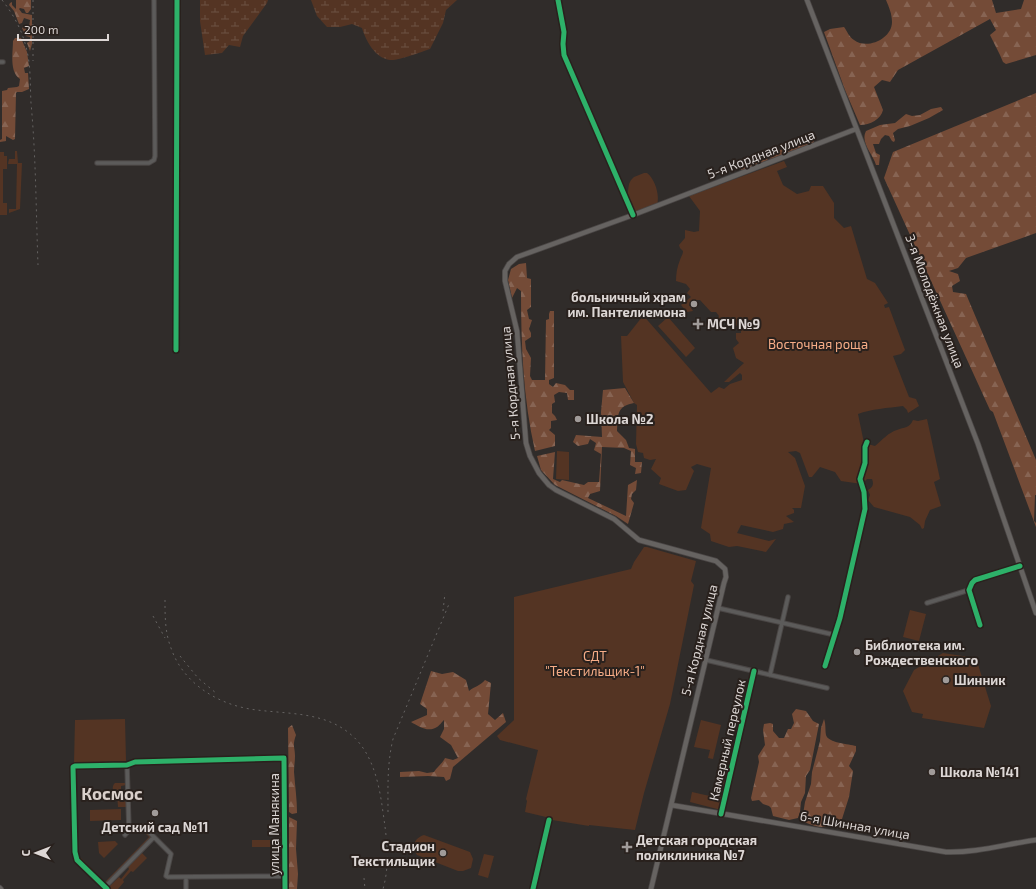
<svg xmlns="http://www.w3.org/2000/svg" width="1036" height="889" font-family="'Exo 2',sans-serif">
	<defs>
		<pattern id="forest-firs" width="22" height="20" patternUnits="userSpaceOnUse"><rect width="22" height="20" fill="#744b37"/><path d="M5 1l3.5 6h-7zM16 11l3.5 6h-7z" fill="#876453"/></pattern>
		<pattern id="wetland-marsh" width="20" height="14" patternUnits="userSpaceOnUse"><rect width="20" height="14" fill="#543423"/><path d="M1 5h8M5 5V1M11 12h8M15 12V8" fill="none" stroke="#6c5142"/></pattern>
	</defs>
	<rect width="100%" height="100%" fill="#302c2a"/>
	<path fill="#543423" d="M15,151H17L18,163H22L20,209L9,213V209H16L17,164H8L9,159H15Z
		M0,152H4V156H7V169H3V203H7V215H0Z
		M784,161L787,167L777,171L783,185L797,194L809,191L811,186H823L834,203V218L844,228L851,226L867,279L875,283L888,303L884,305L885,308L889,307L905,350L901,354L893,356L909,397L916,399L919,406L908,413L907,410L903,406C888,408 871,409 858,414L864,443L875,446C881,441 889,432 897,430C904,427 910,428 913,420L918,421L927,419L940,479L934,482L941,506L930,510L925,521L924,528L922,529L920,525L910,517L874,507L868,500L870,495L868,490C873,487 874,484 872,479H867L862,484L841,481L835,472L820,467L812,477H809L800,453L796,451L788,452L795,458L805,486L801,508H792L794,510V513L786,516L794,522L784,524L783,529L773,532L741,525L737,533L769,541L776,539L766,552L737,546L729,547L711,541L710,534L701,528L711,468L697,464L691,467L694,471L686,490L678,491L659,484L661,478L651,469L656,459L650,460L644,458L643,453L638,452L636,444L637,405L634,403L623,382L621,336H627L642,317L641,315L642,314L711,393L719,387L724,389L730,384L742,380V375L740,373L729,382H724L744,363L736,358L733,348L739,343L736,339V333H741V328C734,324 728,321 719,322L721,326L716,328L705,325L714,318H718L719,316L716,312H711L700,300H695L689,305L693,311L687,312L681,305L691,297L687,293L690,289L686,284L676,281C676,274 677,267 680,260C681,256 683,255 683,251L680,248L679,245L685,238V230L694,232L699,231L700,211L689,196Z
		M644,173H647C655,179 660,195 657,205L633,213L627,198L629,184L631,180L634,177Z
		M668,317L695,348L686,357L658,326Z
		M557,451L569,452V480L556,479Z
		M644,547H647L696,561L691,581L694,585L670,704L644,793L635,830L589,825V826L546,819V817L525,812L527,801L526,799L538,750L500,740L497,736L514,720V597L631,569L634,562Z
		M910,610L926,614L919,641L903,637Z
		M943,653L976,658L991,706L984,728L922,718L923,714L912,712L903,691L914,670Z
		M125,719L126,761L74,763L75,720Z
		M701,720L721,725L713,759L708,758L710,750L694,747Z
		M721,768L730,770L721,810L690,802L692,792L714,797Z
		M115,783H126V785L121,786V790H126L127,793H118H126L125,802H127V807H118L117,793H115C112,791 112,785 115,783Z
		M121,809V820L90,821V810Z
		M144,830L153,837L105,887L79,861L81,858L105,882L149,837L143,831Z
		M424,835L470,852L473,859L471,868L463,871H458L417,855C411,847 414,838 424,835Z
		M252,840H274V847H252Z
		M115,841L118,844L104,858L99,853L98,842Z
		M142,853L147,858L133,872L131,871L123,880L124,882L118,889H109L108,888L119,877L121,879L129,869L128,867Z
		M484,854L494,856L488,878L478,875Z"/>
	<path fill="url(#forest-firs)" d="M16,0H31V9L28,13H26L24,9L20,8L19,9L22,13L32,15V44L30,51L27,43L30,41V37L26,36L22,28L24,27L27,29L29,28L30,20L24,18L22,23L19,24L14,11L9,5L10,3L12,2V5L16,9Z
		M886,0H992L996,13L1021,9L1024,0H1036V55L1006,64L1003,62L1000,55L990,35L996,30L990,19L898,70L890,82L882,80L874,87L883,110C881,119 870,125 860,125L845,90L824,32L830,29L844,27C847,31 849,37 854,40C867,50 892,39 892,22C892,14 889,7 886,0Z
		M15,38H21L27,52L29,66L24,68L25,73H28L29,89L22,92H17L16,93L15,139L13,140L6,136V141L0,142V140L2,139V91L7,90L8,88L17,87L19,86L20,79C9,72 13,52 13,41Z
		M1036,93V233L966,258L958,268L949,271L958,274L960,281L952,286L953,292L966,294L1036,460V495H1035L1034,521L1036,523V527L993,412L990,410L884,178L893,152Z
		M941,107L943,110L929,118L910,126L898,129L893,133L895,140L894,142L892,141L889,136L885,135L881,139L879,144H873L876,153L880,155L879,165H876C873,154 860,143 866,131L880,125L895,123L906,114L912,116L920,115L931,109Z
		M810,140H813L814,142C807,152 794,149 784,154C778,156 776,161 769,158L771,155L784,148H792Z
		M765,156L767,158L768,161L748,169L741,170V165L751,159Z
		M526,263L527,278L531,279V307L527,310L529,319L532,320L529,329L531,333V337L525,341L526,349L531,358L530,376L532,380H545L546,320L549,319V314L550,311H554V378L549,380V384L553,387L556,383L565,385L570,390H574V400H568L567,393L559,392L554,395L555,402L552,404V413L555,416L557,420L551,421V428L549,430L555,435V446L535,451C523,399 521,344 521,291L517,288L512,298L508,280L511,269L519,264Z
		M625,388L634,403C616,406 618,416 617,431L626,440L629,448L635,449V462H642L641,473L635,474L636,468L630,465L631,451L624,448L602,447L600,491L590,494L588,498L626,516L628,485L637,480L636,490L632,494L631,499L634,503L628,524L616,516L555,485L541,470L537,456L555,452L553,479L560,482L562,480L584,485L588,482H599L601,454L594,450L596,443L590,439L588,444L578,446L573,442L576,435L602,437L601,412L603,390Z
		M431,671L442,674L453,672L466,680L469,691C475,686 480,686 485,680L491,683L488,714L495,720L503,713L506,722L453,767L450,779L446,781L444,777L428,776L400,777V772L419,771L427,773L434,772C437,767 442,764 445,758L453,760L458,758L451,745L440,737L444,729V720C442,722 439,726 437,727C428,733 418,726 411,722L427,715V709L420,704Z
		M796,709L806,711L813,721L819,724L810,770L806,776L805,793L801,802L800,812L798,818L789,820L773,816L771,808L769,806L763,804L759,800L752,801L751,798L759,762L758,756L765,745L763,730L764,724L770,723L773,724V731L779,738H784L788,729H791L794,723L792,714Z
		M824,719C826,724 825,730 826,735C828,743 849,744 856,746V751L849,766L853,771L849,797L842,819L840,822C835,822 832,824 828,826C819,829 810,824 802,821L805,802L811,784L812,772L820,741L821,728Z
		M292,725L296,735C292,746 295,747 295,756C295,761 294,767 294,772C295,786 297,799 297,813L292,814L289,812L288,728Z
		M289,817L297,821L296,849L298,874L297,889H289Z"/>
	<path fill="url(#wetland-marsh)" d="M200,0H268L267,3L243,36L240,47L229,45L222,53L205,55L200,21Z
		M311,0H457L446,10L443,23L430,49C421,52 398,61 390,60C375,58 366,41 362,28L352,24L340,27H327L317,16Z"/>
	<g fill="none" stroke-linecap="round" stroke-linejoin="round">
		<g stroke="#4b4746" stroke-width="5.5">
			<path id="minor" d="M558,0L564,32L563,44L564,55L633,215
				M0,62H3
				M97,163H149L154,160L155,156L154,0
				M176,350L177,0
				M927,603L969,590
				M718,608L835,635
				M980,625L969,590L972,583L975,580L1020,566
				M706,660L827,688
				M825,666L840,618L865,509L864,492L860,479L865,463V447L867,442
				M770,675L788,597
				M721,814L754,671
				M143,826L171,854L166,876L168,877L285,876
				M125,835L129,830L127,765
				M186,877V889
				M105,887L154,837
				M107,889L77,860L75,852L73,767L75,766L127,765L135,762L284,758L285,889
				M533,889L549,820"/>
		</g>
		<g stroke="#4b4746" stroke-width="6">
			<path id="major" d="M807,0L978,444L1036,613
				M671,805L946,852C976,853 1006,844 1036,840
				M0,888L1,889
				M651,889L724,583L726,577L725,569L716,561L639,540L614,519L556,490L549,485L539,473L530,456L526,443L517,331L505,281V271L509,264L517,257L633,215L856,129"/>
		</g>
		<use href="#minor" stroke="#5c5b5a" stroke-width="3.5"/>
		<use href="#major" stroke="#666361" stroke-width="4.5"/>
		<path stroke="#656362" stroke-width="1" stroke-dasharray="2 4" stroke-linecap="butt" d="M2,0C14,15 23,32 27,51C31,68 30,86 31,103C36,157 36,211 38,265
			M33,0V61
			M165,600C165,616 165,633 171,648C183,684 220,706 257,710C288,714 323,712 349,733C371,750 378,779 382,805C386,834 391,861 383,889
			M443,611L445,593
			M153,616L165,638
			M180,656L198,678L216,693
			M388,812C388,787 387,764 393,739L449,604
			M364,878L365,889"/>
		<g stroke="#29211d" stroke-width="8">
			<path id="cycleway" d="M558,0L564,32L563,44L564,55L633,215
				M176,350L177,0
				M980,625L969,590L972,583L975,580L1020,566
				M825,666L840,618L865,509L864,492L860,479L865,463V447L867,442
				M721,814L754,671
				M107,889L77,860L75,852L73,767L75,766L127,765L135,762L284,758L285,889
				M533,889L549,820"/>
		</g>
		<use href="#cycleway" stroke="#2db169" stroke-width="5"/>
	</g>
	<g fill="#a09b99" stroke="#29211d" stroke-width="1.5">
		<circle cx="694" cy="304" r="4"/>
		<path d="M696 318h4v4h4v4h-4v4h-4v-4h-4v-4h4z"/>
		<circle cx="578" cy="419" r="4"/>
		<circle cx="857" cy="652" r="4"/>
		<circle cx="946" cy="680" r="4"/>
		<circle cx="932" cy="772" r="4"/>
		<circle cx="155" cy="813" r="4"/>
		<path d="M625 841h4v4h4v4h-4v4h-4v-4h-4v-4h4z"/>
		<circle cx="443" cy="853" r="4"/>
	</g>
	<g text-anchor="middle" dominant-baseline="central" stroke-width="4" stroke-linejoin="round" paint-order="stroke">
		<g font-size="13" fill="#ddd7d5" stroke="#29211d">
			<text transform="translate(761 154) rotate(-21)">5-я Кордная улица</text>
			<text transform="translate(935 301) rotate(69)">3-я Молодёжная улица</text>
			<text transform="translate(510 383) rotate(-95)">5-я Кордная улица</text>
			<text transform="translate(699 640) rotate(-76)">5-я Кордная улица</text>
			<text transform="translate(727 740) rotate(-77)">Камерный переулок</text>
			<text transform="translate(274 824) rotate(-90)">улица Манякина</text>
			<text transform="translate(855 825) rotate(10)">6-я Шинная улица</text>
		</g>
		<g font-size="13" font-weight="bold" fill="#ddd7d5" stroke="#29211d" text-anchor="start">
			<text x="686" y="297" text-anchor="end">больничный храм<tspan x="686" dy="15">им. Пантелиемона</tspan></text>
			<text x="707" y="324">МСЧ №9</text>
			<text x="586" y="419">Школа №2</text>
			<text x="865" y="645">Библиотека им.<tspan x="865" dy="15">Рождественского</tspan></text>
			<text x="954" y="680">Шинник</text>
			<text x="940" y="772">Школа №141</text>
			<text x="155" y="827" text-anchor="middle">Детский сад №11</text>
			<text x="636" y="840">Детская городская<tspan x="636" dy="15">поликлиника №7</tspan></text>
			<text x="435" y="846" text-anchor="end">Стадион<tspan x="435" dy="15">Текстильщик</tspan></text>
		</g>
		<g font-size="13" fill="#f7ad87" stroke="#29211d">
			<text x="818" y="344">Восточная роща</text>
			<text x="595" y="656">СДТ<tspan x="595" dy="15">"Текстильщик-1"</tspan></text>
		</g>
		<g font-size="17" font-weight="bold" fill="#dad0cb" stroke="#29211d">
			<text x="112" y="793">Космос</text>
		</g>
	</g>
	<g transform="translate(36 853) rotate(270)" stroke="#29211d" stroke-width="3" paint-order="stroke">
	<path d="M0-3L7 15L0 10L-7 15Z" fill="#ddd7d5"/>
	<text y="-6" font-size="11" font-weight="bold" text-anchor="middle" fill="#ddd7d5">С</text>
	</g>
	<path d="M18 34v6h90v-6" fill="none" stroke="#ddd7d5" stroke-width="2"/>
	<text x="24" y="34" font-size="12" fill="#ddd7d5" stroke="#29211d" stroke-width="3" paint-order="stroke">200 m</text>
</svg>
